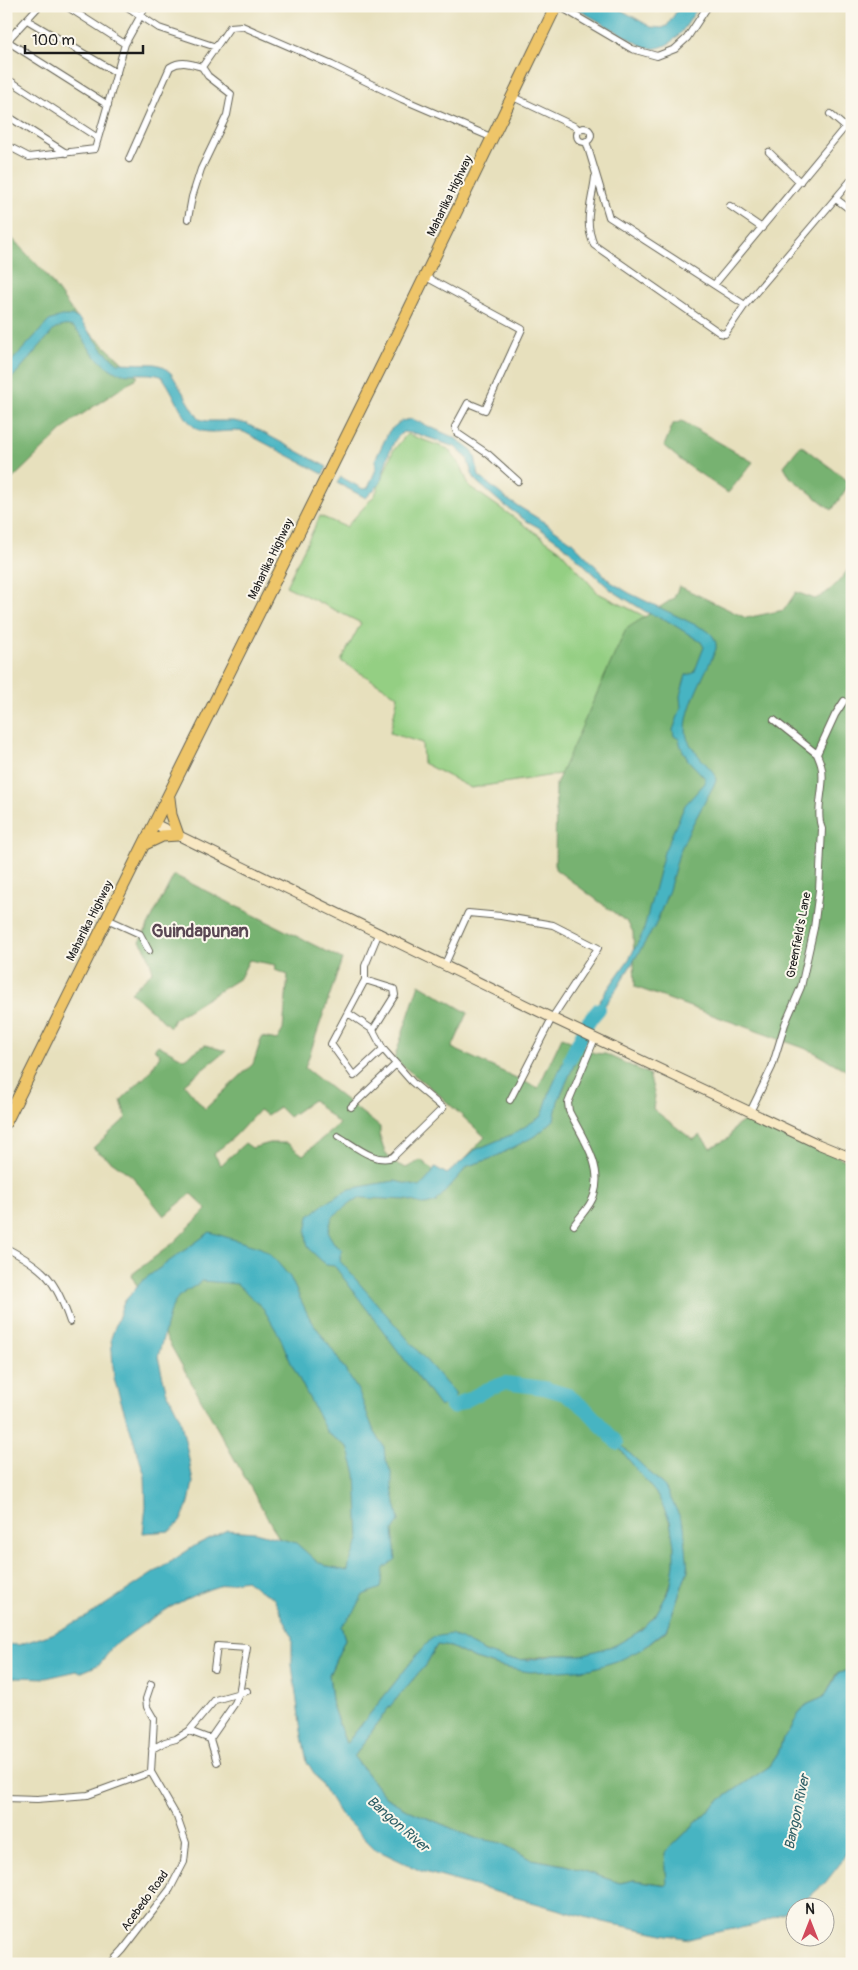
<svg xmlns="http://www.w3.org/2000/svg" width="858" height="1970" font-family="Pangolin,sans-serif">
	<rect width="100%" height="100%" fill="#fbf7ec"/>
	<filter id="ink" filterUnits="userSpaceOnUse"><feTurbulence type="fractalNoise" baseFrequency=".02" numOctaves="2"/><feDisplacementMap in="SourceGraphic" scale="10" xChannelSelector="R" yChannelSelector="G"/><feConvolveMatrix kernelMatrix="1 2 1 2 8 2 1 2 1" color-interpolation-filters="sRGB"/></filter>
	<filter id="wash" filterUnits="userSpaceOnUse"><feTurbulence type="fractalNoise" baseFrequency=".0096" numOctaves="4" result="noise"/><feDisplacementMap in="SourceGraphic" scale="20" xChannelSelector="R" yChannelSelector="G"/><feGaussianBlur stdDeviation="1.12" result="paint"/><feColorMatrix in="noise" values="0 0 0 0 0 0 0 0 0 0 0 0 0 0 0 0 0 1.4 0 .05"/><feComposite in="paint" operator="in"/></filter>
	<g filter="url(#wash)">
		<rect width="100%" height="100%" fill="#e7e0bd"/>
		<path fill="#94cf83" stroke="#587650" d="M407,434L448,449L462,468L469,486L560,550L598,593L650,619L586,770L471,788L423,763L422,743L390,733L398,696L341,661L361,623L286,586L320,516L346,527L375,495L393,451Z"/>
		<path fill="#77b271" stroke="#4a6746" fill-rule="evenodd" d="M6,232L45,273L82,325L138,377L72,421L6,485Z
			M682,421L753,462L728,493L683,462L664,446L673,424Z
			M801,445C817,459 835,469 850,483L832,510L790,477L784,466Z
			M852,563V1073H851L812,1051L635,987L633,932L628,923L555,869L556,784L626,629L674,598L679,586L746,618L784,610L796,592L815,599C830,593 844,577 852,563Z
			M174,875L342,959L305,1068L380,1127C379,1139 384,1156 395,1163C398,1165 403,1166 406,1168L421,1160L445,1180L485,1137L436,1092L394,1059L419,984L468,1013L452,1048L538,1088L562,1037L594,1053L605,1054L649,1074L655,1096L653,1109L693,1140L700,1135L710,1148L729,1138L734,1128L750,1117L852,1163V1665L848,1670L836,1674L827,1693L822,1698L806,1705L798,1714L790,1731L783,1738L778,1754L770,1766L717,1802L665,1853L668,1885L634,1880L620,1883L565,1865L531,1859L501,1843L475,1838L408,1810L385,1797L354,1757L386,1711L427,1663L437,1645L451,1647L475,1659L502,1667L644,1648L666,1631L688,1570L673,1505L665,1487L608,1433C611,1439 619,1447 624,1453C641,1474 663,1496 670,1523C688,1591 651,1643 582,1655C573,1656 564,1654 555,1655C538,1656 523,1662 506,1659C494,1657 482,1650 471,1645C459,1641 446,1639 434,1637L416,1656L346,1744L333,1708L329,1675L345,1639L341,1626L348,1571C336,1569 324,1568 314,1560C299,1547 301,1544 280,1540L131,1275L172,1244L207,1209L191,1194L164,1216L132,1176L93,1148L126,1118L121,1100L149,1073L160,1055L154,1049L158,1045L184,1059L205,1045L226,1051L184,1084L205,1109L253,1064L262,1037L277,1040L283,1030L288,975L275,970L276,965L249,960L240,978L174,1019L170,1027L131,992L153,971L147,952L140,941ZM313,1100L339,1124L303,1155L287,1143H270L252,1148L245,1143L221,1165L214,1154L236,1135L259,1110L267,1115L279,1107L289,1117Z"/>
		<path fill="#46b4c2" stroke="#31686f" d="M572,6H614L651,27L662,28L667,26L680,6H698C686,27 673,52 646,48Z
			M61,316H73L79,319L104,351L118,363L155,364L162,366L171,373L199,419L207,421H233L247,424L327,467L323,474L244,432C230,429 215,434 202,431C183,426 174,389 161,376C146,371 129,377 114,371C105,366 97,359 91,351C81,336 75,317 54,330L6,385V368L10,363L49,321Z
			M412,419L455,438L472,450L475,456L479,476L508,500L544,522L572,542L611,582L629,593L706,630C713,634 717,641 716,649C707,672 675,722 690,744C697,755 707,765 715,774L716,781L688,833L679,853L669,890L655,926L616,990L591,1024L585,1021L629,959L643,933L664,852L685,805L705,783V778L688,760L681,747L679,739L674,736L673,730L681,708L680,696L686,675L694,673L704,647L701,642L666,620L648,613L611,590L562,544L538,527L525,520L500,502L477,482L472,474L467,458L455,447L418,434L403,432L395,440L389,453L380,484L366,498L337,483L341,477L363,489L368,488L376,469L375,460L389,431L401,421Z
			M573,1040L583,1045L558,1101L554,1120L537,1135L493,1158L468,1166L436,1202L426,1205L407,1200L362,1198L353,1201L332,1217L328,1233L334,1243L342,1250L340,1261L456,1395L440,1407L336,1268L334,1266L326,1265L310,1250L307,1243L306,1232L309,1216L325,1203L350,1189L375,1184L395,1181L420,1187L431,1175L435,1167L447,1174L475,1150L513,1134L542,1116L550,1091Z
			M210,1232L261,1248L272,1256L290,1277L309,1317L335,1354L359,1392L373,1429L384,1447L385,1457L392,1475V1488L399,1521L393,1531L396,1559L384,1568L381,1588L363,1595L355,1611L341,1626L345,1639L329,1675L333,1708L346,1744L416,1656L433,1637L451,1634L485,1652L506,1659L530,1660L554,1655H581L616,1645L640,1631L655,1616L670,1589L674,1564V1546L670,1521L658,1496L604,1429L665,1487L684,1525L688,1570L666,1630L644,1648L620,1660L591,1669L561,1671L529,1672L502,1667L475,1659L451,1647L437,1645L427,1663L386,1711L354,1757L385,1797L408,1810L475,1838L501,1843L531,1859L565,1865L620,1883L634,1880L667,1885L665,1853L717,1802L770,1766L778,1754L783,1738L790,1731L798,1714L806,1705L822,1698L827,1693L837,1674L848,1670L852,1665V1843L839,1865L825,1883L799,1906L755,1925L712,1933L689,1939L603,1922L421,1871L375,1849L340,1814L307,1762L301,1731L292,1665V1636L273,1597L259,1590L246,1580C196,1587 155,1615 115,1645C107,1651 106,1658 101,1663C95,1667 86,1670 80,1673L77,1671L46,1678L16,1677L6,1679V1644L18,1645L52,1634L88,1616L196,1545L227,1530L255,1532L296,1543L315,1560L328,1567L348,1571L349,1564L359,1540L356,1474L348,1447L327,1433L291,1363L280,1337L263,1308L237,1284L202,1281L178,1297L170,1311L158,1357L166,1390L180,1418L187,1449L193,1482L189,1503L180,1522L170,1531L143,1533L146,1506L145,1476L114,1379L111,1338L124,1302L143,1280Z"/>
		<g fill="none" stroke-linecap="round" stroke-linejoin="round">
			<path stroke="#46b4c2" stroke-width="14" d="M570,1059L588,1022L599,1009
				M437,1388L453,1407L488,1389L505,1383L544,1388L568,1395L587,1410L617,1443"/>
		</g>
	</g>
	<g filter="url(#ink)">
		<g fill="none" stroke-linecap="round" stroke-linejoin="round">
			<g stroke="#636154" stroke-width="8">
				<path id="minor" d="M66,6L125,44
					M126,6L159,28L216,47
					M559,6L632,49L657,56L675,49L687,38L708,6
					M27,20L117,73
					M7,41L108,105
					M6,42L39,6
					M202,67L230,27L242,26L332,65L402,99L493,138
					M6,78L98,138
					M513,97L576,127L579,131
					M830,114L852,133
					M6,115L66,153
					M577 135a7 7 0 1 1 14 0a7 7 0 1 1-14 0Z
					M586,141L609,217L745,305L852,179
					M6,145L29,157L95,149L125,44L146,6
					M769,152L800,182
					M129,159L170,67C182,60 190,64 202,67L208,76L231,94L227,115L201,169L192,197L188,219
					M595,177C592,203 583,220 594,245L720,333L725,334L745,305
					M836,199L852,211
					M730,206L762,228
					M426,277L522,329L485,410L468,403L455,427L457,433L488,454L518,481
					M714,285L845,127
					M774,720L817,754
					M107,919L140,934L149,951
					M445,964L468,913L501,916L553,925L598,948L552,1018L510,1100
					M365,980L394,989L395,995L373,1030
					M348,1013L373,1030L383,1049L354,1076L331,1044L365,980V966L379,932
					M351,1107L396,1064
					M750,1112L772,1067L785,1024L801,987L814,928L819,890L822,829C814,810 827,783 821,765C820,761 818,757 817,754L835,715L844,701
					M338,1136C354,1145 374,1164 393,1157L443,1108L412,1082L383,1049
					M574,1225C580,1216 591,1206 594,1195C604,1166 582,1137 569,1111L568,1103L595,1038
					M6,1248C45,1268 56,1280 70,1322
					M151,1684L146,1699L147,1707L154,1719L151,1772
					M189,1731L210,1739L217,1762
					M210,1739L235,1703L239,1694L247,1648L217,1646L214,1669
					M152,1749L165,1742L176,1739L189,1731L215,1700L247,1691
					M6,1798L37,1799L88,1795L151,1772L177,1817L186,1843L184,1862L170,1889L123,1950L110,1964"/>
			</g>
			<g stroke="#636154" stroke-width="11">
				<path id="secondary" d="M155,824L552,1018L818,1144L852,1158"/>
			</g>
			<g stroke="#636154" stroke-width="13">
				<path id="trunk" d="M145,844L162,836L178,835L171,815L169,798
					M6,1122L386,357L556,6"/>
			</g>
			<use href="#minor" stroke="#fff" stroke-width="6"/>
			<use href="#secondary" stroke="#f8e8c3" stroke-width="9"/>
			<use href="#trunk" stroke="#eec569" stroke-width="11"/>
		</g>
	</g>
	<g text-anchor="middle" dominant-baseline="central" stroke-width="4" stroke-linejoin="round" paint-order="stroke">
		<g font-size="12" fill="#1c1c1c" stroke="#fbf7ec">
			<text transform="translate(450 196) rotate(-64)">Maharlika Highway</text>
			<text transform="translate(271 559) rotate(-64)">Maharlika Highway</text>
			<text transform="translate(90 921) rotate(-63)">Maharlika Highway</text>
			<text transform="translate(799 935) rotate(-79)">Greenfield's Lane</text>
			<text transform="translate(145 1901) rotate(-54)">Acebedo Road</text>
		</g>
		<g font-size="14" font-style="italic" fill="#2f6067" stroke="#fbf7ec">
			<text transform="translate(797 1812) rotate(-78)">Bangon River</text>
			<text transform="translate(398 1824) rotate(41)">Bangon River</text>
		</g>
		<g font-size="18" font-weight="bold" fill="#594753" stroke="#fbf7ec">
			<text x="200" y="931">Guindapunan</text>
		</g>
	</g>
	<rect width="858" height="1970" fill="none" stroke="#fbf7ec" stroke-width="25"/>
	<g transform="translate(810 1922)"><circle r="24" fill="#fbf7ec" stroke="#a29f99"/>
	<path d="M0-4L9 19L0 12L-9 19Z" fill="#d1495b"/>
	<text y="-8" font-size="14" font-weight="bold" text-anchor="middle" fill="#1c1c1c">N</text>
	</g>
	<path d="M25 45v8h118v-8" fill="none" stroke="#1c1c1c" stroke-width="2.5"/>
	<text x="32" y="45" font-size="15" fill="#1c1c1c" stroke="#fbf7ec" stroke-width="4" paint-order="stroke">100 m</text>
</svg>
